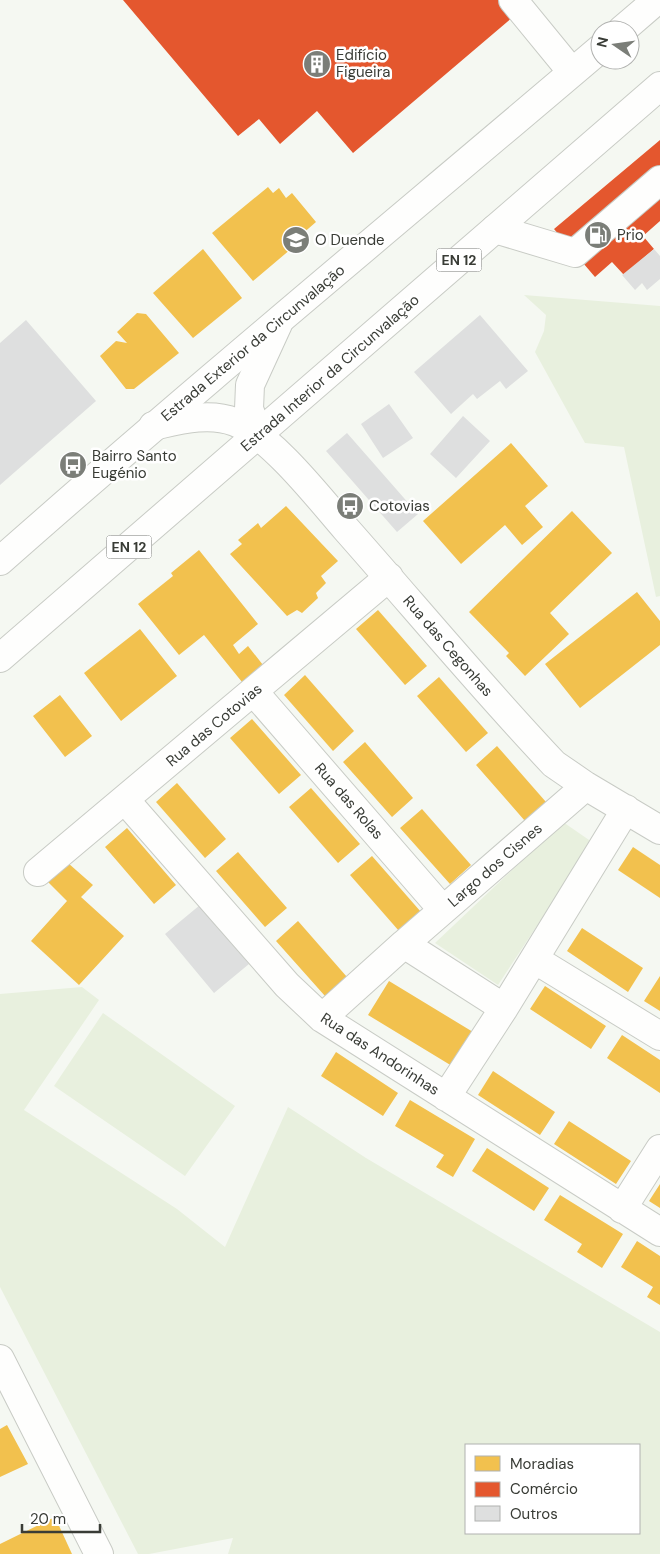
<svg xmlns="http://www.w3.org/2000/svg" width="660" height="1554" font-family="'DM Sans',sans-serif">
	<rect width="100%" height="100%" fill="#f5f8f2"/>
	<path fill="#e8f0de" fill-rule="evenodd" d="M524,295L660,306V596L656,597L624,447L585,443L535,352L544,331L546,315Z
		M563,822L592,842L498,985L435,943Z
		M82,987L99,1000L24,1110L177,1209L225,1247L288,1107L366,1158L660,1332V1554H228L233,1538L149,1554H138L0,1287V994ZM466,1445H639V1533H466Z
		M103,1013L235,1106L185,1176L54,1086Z"/>
	<path fill="#f2c14e" d="M268,187L273,193L279,188L286,198L292,193L316,222L301,235L304,238L253,281L212,233Z
		M203,249L242,298L193,338L153,293Z
		M137,313L146,314L179,353L134,389H126L100,356L116,341L127,343L117,332Z
		M511,443L548,486L525,506L543,527L522,545L505,525L461,564L423,521Z
		M286,506L338,561L321,576L326,583L316,593L318,598L302,613L297,610L287,616L230,554L242,544L238,540L258,523L261,528Z
		M572,511L612,553L550,613L569,634L525,676L506,656L509,653L469,612Z
		M199,550L258,624L233,645L239,654L248,646L263,665L242,682L204,635L179,655L138,604L173,576L171,573Z
		M637,592L660,621V645L580,708L545,664Z
		M378,610L427,666L405,685L356,629Z
		M140,629L177,676L121,721L84,673Z
		M305,675L354,731L333,751L284,695Z
		M439,677L488,733L466,752L417,696Z
		M60,695L92,736L65,757L33,716Z
		M252,719L301,775L279,794L230,738Z
		M365,742L413,798L392,817L343,762Z
		M497,746L546,802L525,821L476,765Z
		M177,783L226,839L205,858L156,802Z
		M311,788L360,844L338,863L289,807Z
		M422,809L471,865L450,884L400,828Z
		M127,828L176,885L154,904L105,847Z
		M633,847L660,865V898L618,870Z
		M238,852L287,908L265,927L216,871Z
		M372,856L421,912L399,931L350,875Z
		M68,863L93,885L81,897L124,936L79,985L31,941L67,901L47,881Z
		M298,921L347,977L325,996L276,941Z
		M582,928L643,968L628,992L567,951Z
		M660,976V1011L644,1001Z
		M389,981L473,1032L452,1066L368,1015Z
		M545,986L606,1026L591,1049L530,1009Z
		M622,1035L660,1060V1093L607,1058Z
		M336,1052L398,1093L383,1116L321,1076Z
		M493,1071L555,1112L540,1135L478,1095Z
		M410,1100L475,1139L453,1177L436,1167L444,1155L395,1126Z
		M569,1121L631,1161L616,1184L554,1144Z
		M487,1148L549,1188L534,1211L472,1171Z
		M660,1184V1208L649,1201Z
		M560,1195L623,1234L602,1268L577,1252L582,1244L544,1220Z
		M637,1241L660,1256V1305L647,1297L653,1287L621,1267Z
		M7,1425L28,1464L0,1477V1429Z
		M55,1517L72,1554H0V1544Z"/>
	<path fill="#e4572e" d="M123,0H500L514,16L353,153L317,111L280,144L259,119L238,136Z
		M660,140V221L643,236L654,249L624,275L612,262L595,277L554,229Z"/>
	<path fill="#dedfdf" d="M654,249L660,256V279L647,290L642,283L635,290L622,275Z
		M480,315L528,371L506,389L500,381L477,399L473,394L451,414L414,372Z
		M26,320L96,401L0,485V343Z
		M389,404L413,438L383,458L361,424Z
		M463,416L490,441L456,478L430,454Z
		M347,433L418,514L397,532L326,451Z
		M200,905L249,964L214,993L165,934Z"/>
	<g fill="none" stroke-linecap="round" stroke-linejoin="round">
		<g stroke="#c8cbc5" stroke-width="30">
			<path id="minor" d="M513,0L572,72
				M495,229L575,253L660,180
				M153,426C180,420 209,412 235,422C271,436 320,499 346,529C415,607 482,688 554,764L586,786L660,830
				M259,435L249,409L250,385L278,324
				M254,692L443,910
				M125,800L287,985L322,1018L660,1232
				M38,872L389,577
				M404,944L586,786
				M534,959L660,1036
				M504,1008L626,809
				M322,1018L404,944L504,1008L446,1097
				M622,1209L660,1149
				M0,1359L99,1554"/>
		</g>
		<g stroke="#c8cbc5" stroke-width="30">
			<path id="major" d="M622,30L657,0
				M0,561C197,387 400,219 600,49
				M0,658L660,86"/>
		</g>
		<use href="#minor" stroke="#fefefd" stroke-width="28"/>
		<use href="#major" stroke="#fefefd" stroke-width="28"/>
	</g>
	<defs>
		<g id="building-disc" transform="scale(1.4375)"><circle r="9.5" fill="#7b7e78" stroke="#fff"/><path d="M-4-6H4V6H1V3H-1V6H-4ZM-2.5-4.3h1.7v1.8h-1.7ZM.8-4.3h1.7v1.8H.8ZM-2.5-1h1.7V.8h-1.7ZM.8-1h1.7V.8H.8Z" fill="#fff"/></g>
		<g id="fuel-disc" transform="scale(1.4375)"><circle r="9.5" fill="#7b7e78" stroke="#fff"/><path d="M-5.5-6h7V0h2V4h1.3V-2.5L3-4.5l.8-.8L6-3V5H2.5V1h-1V6h-7ZM-4.2-4.7v3.2H.2V-4.7Z" fill="#fff"/></g>
		<g id="school-disc" transform="scale(1.4375)"><circle r="9.5" fill="#7b7e78" stroke="#fff"/><path d="M0-5L7-2L0 1L-7-2ZM-4 1L0 2.5L4 1V4Q0 6-4 4Z" fill="#fff"/></g>
		<g id="bus-disc" transform="scale(1.4375)"><circle r="9.5" fill="#7b7e78" stroke="#fff"/><path d="M-5-6H5V4H4V6H2V4H-2V6H-4V4H-5ZM-3.5-4V0h7V-4ZM-3.5 1.2v1.5H-2V1.2ZM2 1.2v1.5H3.5V1.2Z" fill="#fff"/></g>
	</defs>
	<g fill-rule="evenodd">
		<use href="#building-disc" x="317" y="64"/>
		<use href="#fuel-disc" x="598" y="235"/>
		<use href="#school-disc" x="296" y="240"/>
		<use href="#bus-disc" x="73" y="465"/>
		<use href="#bus-disc" x="350" y="506"/>
	</g>
	<g text-anchor="middle" dominant-baseline="central" stroke-width="5" stroke-linejoin="round" paint-order="stroke">
		<g fill="#fff" stroke="#747672" stroke-width="1">
			<rect x="436.5" y="248.5" width="45" height="23" rx="4"/>
			<rect x="106.5" y="535.5" width="45" height="23" rx="4"/>
		</g>
		<g font-size="14" font-weight="bold" fill="#393c36">
			<text x="459" y="260">EN 12</text>
			<text x="129" y="547">EN 12</text>
		</g>
		<g font-size="15" fill="#393c36" stroke="#fff" text-anchor="start">
			<text x="336" y="55">Edifício<tspan x="336" dy="17">Figueira</tspan></text>
			<text x="617" y="235">Prio</text>
			<text x="315" y="240">O Duende</text>
			<text x="92" y="456">Bairro Santo<tspan x="92" dy="17">Eugénio</tspan></text>
			<text x="369" y="506">Cotovias</text>
		</g>
		<g font-size="15" fill="#393c36" stroke="#fff">
			<text transform="translate(253 343) rotate(-40)">Estrada Exterior da Circunvalação</text>
			<text transform="translate(330 373) rotate(-41)">Estrada Interior da Circunvalação</text>
			<text transform="translate(448 646) rotate(49)">Rua das Cegonhas</text>
			<text transform="translate(214 725) rotate(-40)">Rua das Cotovias</text>
			<text transform="translate(349 801) rotate(49)">Rua das Rolas</text>
			<text transform="translate(495 865) rotate(-41)">Largo dos Cisnes</text>
			<text transform="translate(380 1054) rotate(33)">Rua das Andorinhas</text>
		</g>
	</g>
	<rect x="465" y="1444" width="175" height="90" fill="#ffffff" stroke="#b0b1af"/>
	<rect x="475" y="1456" width="25" height="15" fill="#f2c14e" stroke="#b0b1af"/>
	<text x="510" y="1469" font-size="15" fill="#393c36">Moradias</text>
	<rect x="475" y="1482" width="25" height="15" fill="#e4572e" stroke="#b0b1af"/>
	<text x="510" y="1494" font-size="15" fill="#393c36">Comércio</text>
	<rect x="475" y="1506" width="25" height="15" fill="#dedfdf" stroke="#b0b1af"/>
	<text x="510" y="1519" font-size="15" fill="#393c36">Outros</text>
	<g transform="translate(615 45) rotate(283)"><circle r="24" fill="#ffffff" stroke="#b0b1af"/>
	<path d="M0-4L9 19L0 12L-9 19Z" fill="#7b7e78"/>
	<text y="-8" font-size="14" font-weight="bold" text-anchor="middle" fill="#393c36">N</text>
	</g>
	<path d="M22 1524v8h78v-8" fill="none" stroke="#393c36" stroke-width="2.5"/>
	<text x="30" y="1524" font-size="15" fill="#393c36" stroke="#ffffff" stroke-width="4" paint-order="stroke">20 m</text>
</svg>
